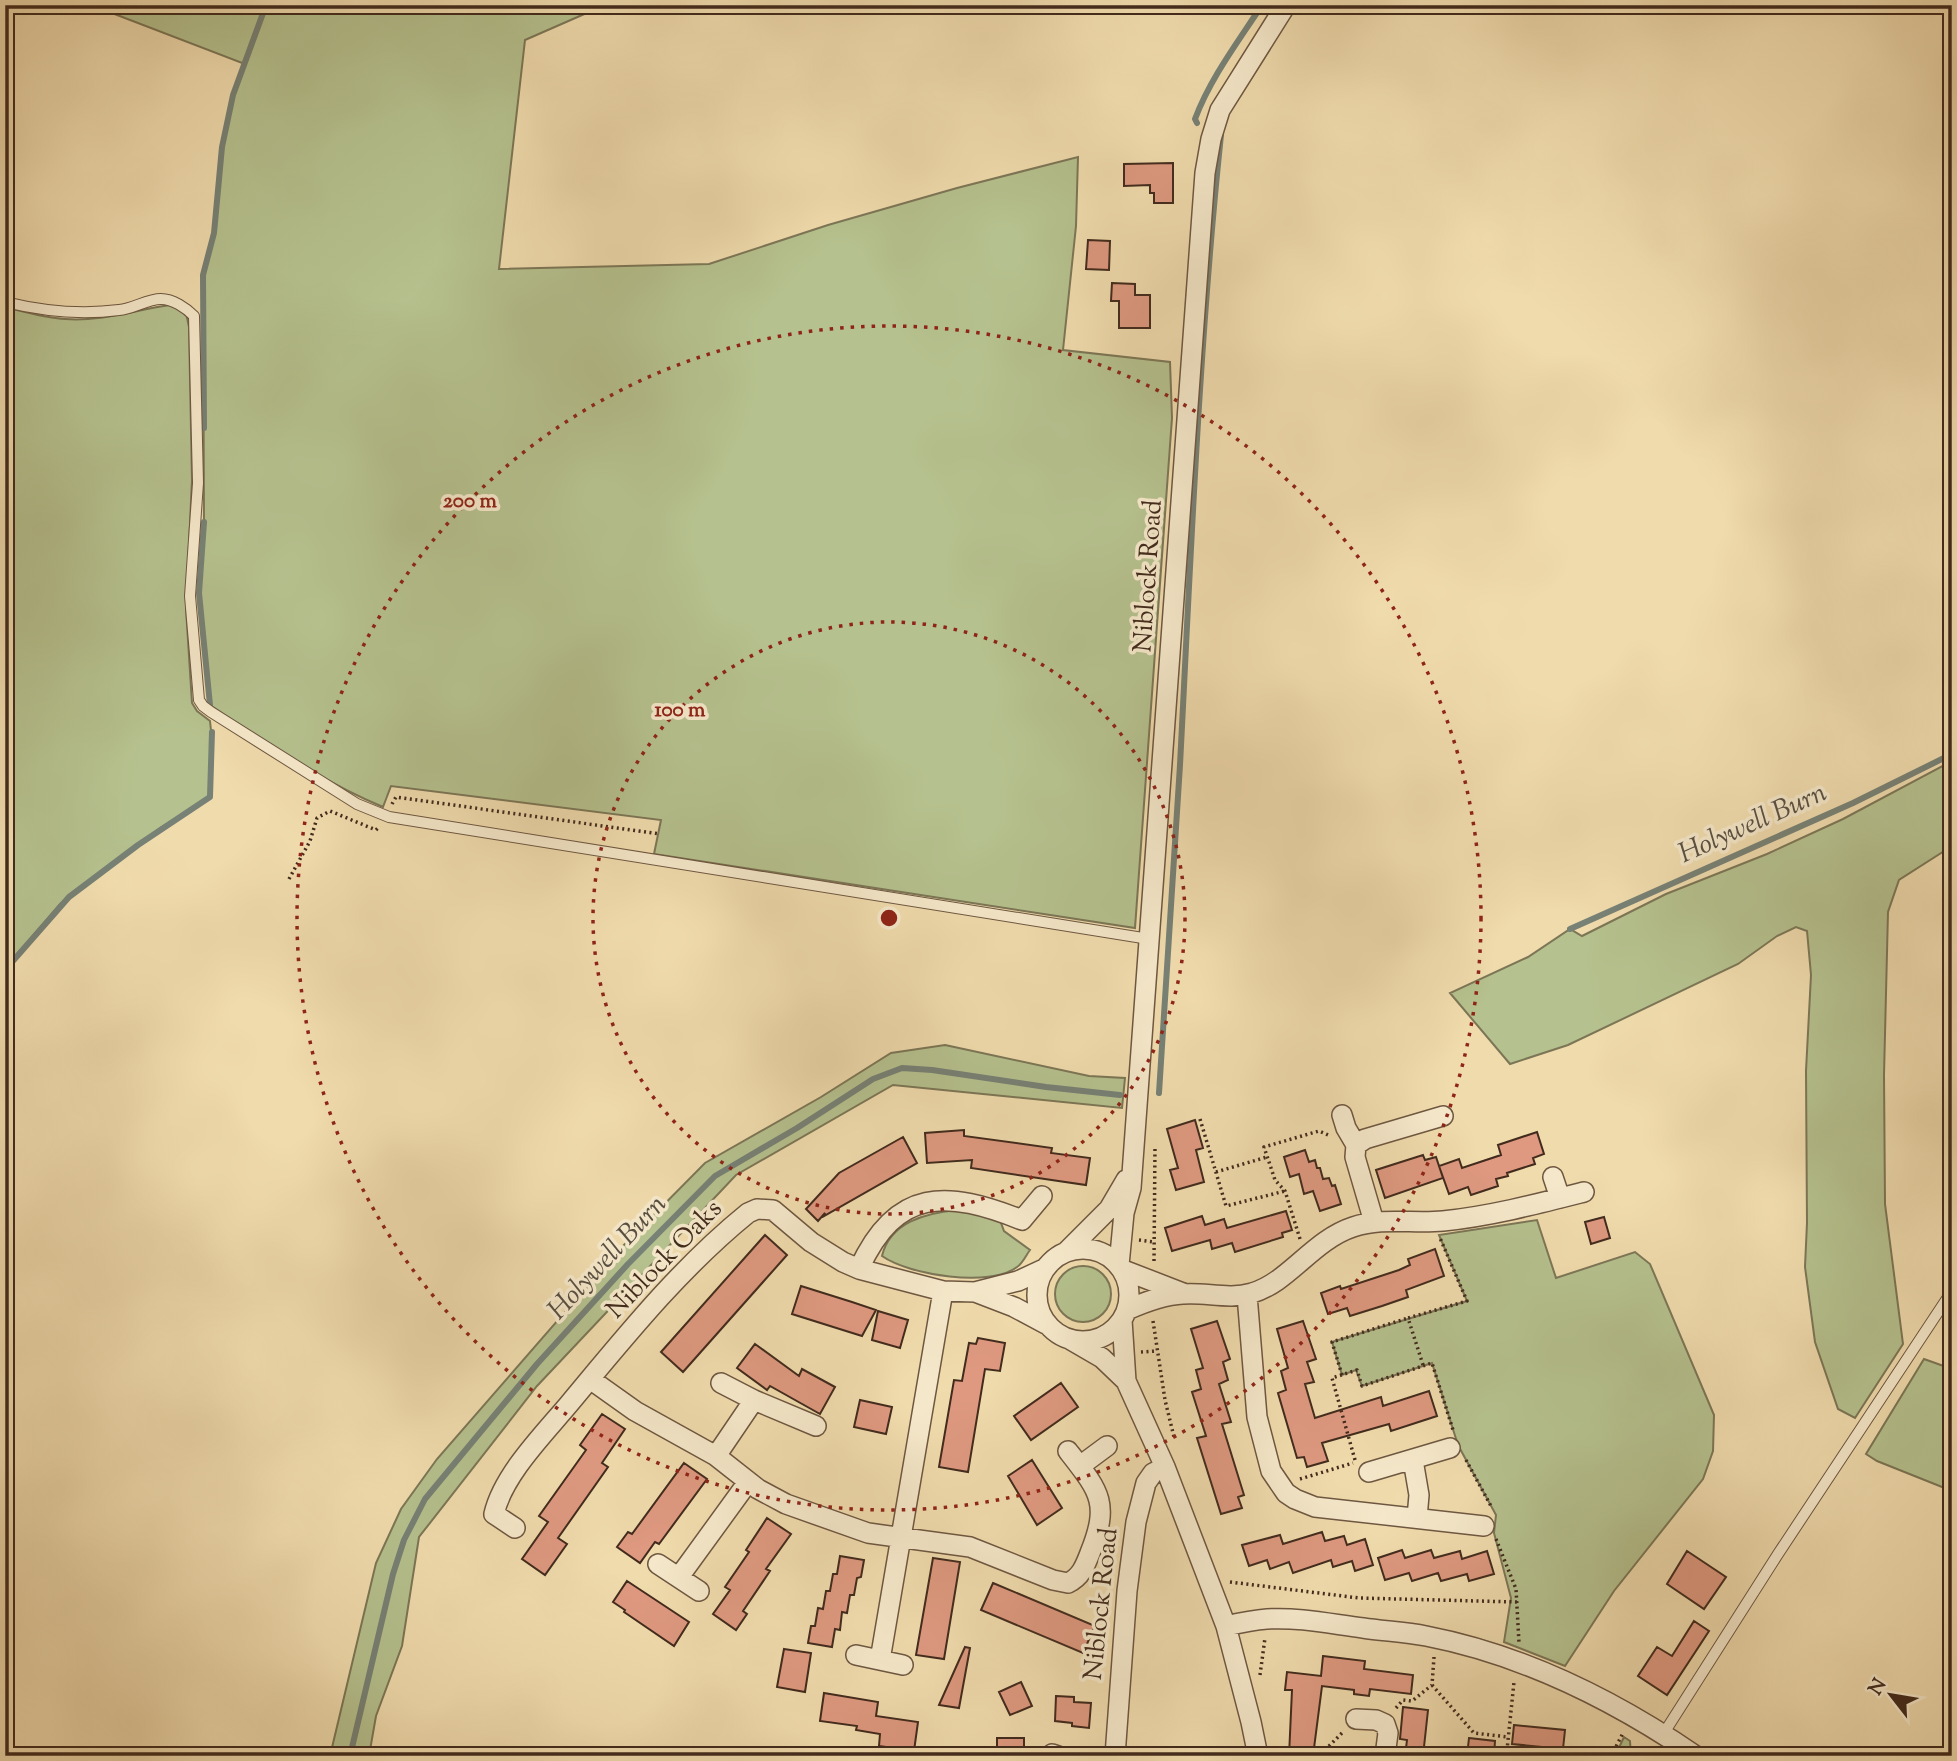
<svg xmlns="http://www.w3.org/2000/svg" width="1957" height="1761" font-family="'Sorts Mill Goudy',serif">
	<rect width="100%" height="100%" fill="#f0dbad"/>
	<filter id="stains"><feTurbulence type="fractalNoise" baseFrequency=".00286" numOctaves="4"/><feColorMatrix values="0 0 0 0 .2 0 0 0 0 .09 0 0 0 0 .02 0 0 0 .5 -.17"/></filter>
	<radialGradient id="worn" r=".72"><stop offset=".6" stop-color="#630" stop-opacity="0"/><stop offset="1" stop-color="#630" stop-opacity=".3"/></radialGradient>
	<path fill="#b5c18e" stroke="#7c7656" stroke-width="2" d="M91,5H605L525,40L499,269L709,264L828,225L957,188L1078,157L1076,226L1063,350L1170,362L1172,418L1135,928L654,854L661,820L391,786L383,807C320,781 266,742 210,705L199,593L204,522L203,275L214,233L222,147L233,95L245,64Z
		M170,305L178,308L186,313L189,327L192,480L186,609L192,703L197,711L210,721L212,740L210,797L160,828L60,904L5,969V307C25,312 45,318 65,319C100,322 135,310 170,305Z
		M1952,761V846L1899,880L1888,912L1884,1075L1885,1204L1903,1344L1855,1418L1838,1409L1815,1342L1805,1267L1807,1223L1806,1071L1811,975L1807,931L1796,927L1777,936L1738,964L1568,1045L1510,1064L1450,993L1528,957L1570,929L1582,936L1666,894L1767,854L1843,819Z
		M945,1045L1089,1076L1125,1078L1122,1108L893,1085L736,1175L537,1386L419,1537L402,1646L376,1716L369,1756H330L376,1563L401,1509L437,1459L619,1250L705,1163L821,1097L891,1053Z
		M957,1210L1000,1220L1004,1231L1030,1250C1026,1255 1023,1263 1017,1267C990,1288 909,1275 882,1256C890,1222 926,1213 957,1210Z
		M1537,1220L1556,1278L1635,1252L1650,1264L1714,1415L1713,1451L1703,1479L1614,1591L1565,1666L1504,1642L1511,1598L1494,1533L1496,1515L1458,1445L1432,1363L1362,1386L1356,1370L1342,1375L1332,1342L1467,1301L1439,1235Z
		M1055 1294a28 28 0 1 1 56 0a28 28 0 1 1-56 0Z
		M1924,1359L1952,1369V1491L1877,1461L1866,1454Z
		M1624,1737L1630,1741L1631,1756H1615Z"/>
	<g fill="none" stroke-linecap="round" stroke-linejoin="round">
		<path stroke="#778175" stroke-width="6" d="M1197,123L1195,119C1211,77 1238,42 1262,5
			M204,428L203,275L214,233L222,147L233,95L266,5
			M204,522L199,593L210,705
			M1570,929L1853,803L1952,754
			M5,970L69,897L138,845L210,797L212,732
			M1159,1093C1166,983 1174,874 1180,765C1191,554 1199,344 1221,135
			M350,1756L393,1574L404,1540L425,1499L537,1364L628,1264L715,1176L797,1128L873,1079L902,1068L932,1070L1046,1087L1120,1095"/>
	</g>
	<path fill="#de9980" stroke="#422b1d" stroke-width="2" d="M1173,163V203H1154V193H1150V185L1124,186V164Z
		M1088,240L1110,241L1109,270L1086,269Z
		M1112,283L1135,284V295H1150V328H1119V301H1111Z
		M1195,1120L1203,1148L1196,1150L1204,1182L1176,1190L1170,1170L1178,1168L1167,1129Z
		M964,1130V1136L1052,1148L1051,1153L1090,1158L1086,1185L971,1168L972,1160L927,1163L925,1133Z
		M1537,1132L1544,1154L1533,1158L1535,1164L1507,1173L1508,1176L1496,1179L1498,1186L1471,1195L1468,1187L1449,1194L1439,1166L1459,1159L1462,1168L1501,1155L1498,1145Z
		M903,1137L917,1163L824,1216L825,1213L818,1221L806,1209L839,1173Z
		M1305,1150L1309,1162L1315,1160L1317,1168H1320L1323,1179L1329,1178L1332,1186L1335,1185L1341,1204L1320,1211L1313,1191L1304,1194L1299,1174L1290,1177L1284,1157Z
		M1423,1155L1425,1160L1436,1157L1443,1178L1385,1198L1376,1170Z
		M1286,1211L1292,1230L1282,1233L1283,1237L1235,1252L1232,1243L1212,1249L1210,1240L1172,1251L1165,1228L1202,1216L1205,1225L1224,1219L1227,1228Z
		M1604,1217L1610,1238L1591,1244L1585,1222Z
		M765,1235L787,1255L683,1372L661,1352Z
		M1435,1249L1444,1276L1406,1290L1408,1297L1382,1306L1350,1316L1347,1308L1328,1314L1321,1293L1340,1286L1341,1289L1399,1270L1410,1265L1408,1259Z
		M801,1286L852,1302L876,1310L862,1336L846,1331L792,1314Z
		M878,1311L908,1320L900,1348L872,1340Z
		M1217,1321L1230,1359L1223,1362L1228,1380L1219,1384L1231,1422L1222,1424L1244,1495L1238,1497L1242,1508L1221,1514L1197,1438L1206,1436L1192,1392L1201,1389L1196,1370L1203,1368L1191,1329Z
		M1303,1321L1316,1359L1307,1362L1314,1382L1305,1384L1315,1418L1381,1397L1383,1406L1429,1391L1437,1416L1391,1431L1389,1424L1322,1443L1328,1461L1307,1467L1304,1457L1297,1458L1278,1393L1286,1390L1281,1371L1288,1368L1277,1329Z
		M978,1338L1005,1343L1000,1371L985,1369L968,1472L939,1467L954,1380L962,1381L969,1343L976,1344Z
		M755,1344L799,1376L802,1369L835,1387L820,1414L770,1386L767,1390L737,1368Z
		M1061,1383L1078,1407L1031,1440L1014,1416Z
		M860,1400L892,1407L886,1434L854,1427Z
		M602,1414L625,1429L602,1463L608,1467L558,1538L567,1544L545,1575L522,1559L548,1522L539,1516L586,1450L580,1445Z
		M1032,1460L1062,1508L1037,1525L1008,1476Z
		M684,1463L707,1479L659,1544L655,1542L640,1563L617,1547L628,1532L632,1534Z
		M767,1518L791,1534L766,1569L770,1571L743,1611L747,1614L736,1630L713,1614L730,1590L725,1587L749,1552L746,1550Z
		M1322,1532L1325,1541L1344,1536L1347,1545L1365,1539L1373,1565L1355,1571L1352,1561L1333,1567L1331,1560L1293,1573L1289,1562L1270,1569L1267,1560L1249,1566L1242,1545L1280,1535L1283,1544Z
		M1402,1550L1405,1558L1431,1550L1434,1558L1460,1551L1462,1559L1487,1551L1494,1574L1469,1581L1467,1574L1441,1581L1438,1573L1412,1581L1409,1573L1385,1580L1378,1558Z
		M1687,1551L1726,1577L1704,1609L1667,1584Z
		M840,1556L864,1560L861,1577L857,1578L854,1595H850L847,1613L842,1612L840,1630L835,1629L832,1647L808,1643L811,1626H815L818,1608L823,1609L826,1591H830L833,1574H837Z
		M933,1558L960,1562L944,1659L916,1655Z
		M627,1581L689,1622L674,1646L624,1612L625,1610L613,1602Z
		M993,1583L1095,1626L1083,1653L981,1610Z
		M1694,1621L1709,1631L1667,1695L1638,1676L1657,1647L1672,1656Z
		M965,1647L970,1648L959,1708L939,1705Z
		M784,1649L811,1653L805,1692L777,1687Z
		M1323,1656L1365,1661L1364,1669L1413,1675L1411,1694L1370,1689L1369,1696L1354,1694V1690L1322,1686L1313,1756H1289L1292,1690H1285L1287,1672L1321,1676Z
		M1021,1682L1032,1706L1010,1715L999,1692Z
		M824,1693L878,1702L876,1716L918,1722L914,1751L879,1746L880,1734L856,1730L857,1726L820,1721Z
		M1056,1696L1074,1697V1702L1091,1703L1089,1728L1072,1726V1723L1055,1721Z
		M1403,1707L1428,1710L1423,1756H1405L1407,1740L1400,1739Z
		M1514,1725L1565,1730L1563,1749L1512,1744Z
		M997,1738H1024V1754H997Z
		M1469,1738L1495,1741L1494,1756H1467Z"/>
	<g fill="none" stroke-linecap="round" stroke-linejoin="round">
		<g stroke="#6e5741" stroke-width="12">
			<path id="lane" d="M5,302C42,311 81,315 119,310C133,309 147,299 161,299C173,299 186,308 194,316L198,483L190,596L199,700L203,706L211,712L357,804L389,817L1149,939
				M1664,1733L1778,1554L1952,1291"/>
		</g>
		<g stroke="#6e5741" stroke-width="22">
			<path id="street" d="M1342,1115L1346,1128L1356,1145
				M1553,1177L1560,1198
				M1374,1222L1355,1157L1356,1145L1365,1139L1443,1116
				M1037 1295a46 46 0 1 1 92 0a46 46 0 1 1-92 0Z
				M1067,1251L1109,1209L1126,1180
				M1119,1265L1124,1213L1131,1188L1205,173L1211,139L1220,110L1286,5
				M859,1269C896,1187 947,1190 1022,1220L1042,1196
				M1121,1269L1183,1293
				M975,1292L1014,1307L1046,1324
				M1247,1295L1257,1417L1271,1471L1286,1493L1295,1499L1315,1507L1484,1526
				M1127,1310C1145,1302 1163,1295 1183,1294C1206,1292 1229,1300 1252,1293C1288,1283 1313,1240 1353,1227C1382,1217 1413,1224 1443,1221C1491,1216 1537,1204 1584,1192
				M1122,1320L1126,1381L1165,1467L1226,1626L1251,1722L1258,1756
				M1071,1340L1102,1358L1126,1381
				M590,1379L635,1411L716,1456L758,1489L786,1504L868,1533L970,1547L1053,1580L1068,1583C1081,1577 1085,1566 1090,1553C1110,1503 1100,1492 1068,1451
				M721,1383L754,1400L816,1426
				M716,1456L754,1400
				M1413,1460L1419,1495L1417,1518
				M1080,1466L1107,1446
				M1369,1472L1450,1448
				M515,1528L494,1514C503,1475 543,1435 569,1404C624,1338 680,1268 748,1213L757,1209L773,1210L811,1242L843,1262L859,1269L943,1291L975,1292L1018,1281L1044,1269
				M658,1564L699,1591
				M679,1577L748,1482
				M1226,1626C1239,1623 1253,1620 1267,1619C1299,1617 1331,1624 1363,1628C1383,1631 1405,1632 1426,1636C1524,1655 1614,1700 1696,1756
				M856,1655L903,1665
				M880,1660L943,1291
				M1356,1719L1376,1720L1385,1724L1388,1733L1385,1756
				M1052,1754L1058,1756
				M1115,1756L1127,1591L1136,1522L1146,1483L1153,1473L1165,1467"/>
		</g>
		<path stroke="#422b1d" stroke-width="3.5" stroke-dasharray="2 3.5" stroke-linecap="butt" d="M392,804L396,797L660,834
			M289,879L310,841L317,818L330,811L376,830L378,828
			M1200,1119L1226,1206L1285,1191
			M1216,1172L1267,1157
			M1300,1239L1285,1191L1275,1180L1264,1147L1319,1131L1328,1135
			M1139,1240L1154,1242
			M1154,1261L1155,1146
			M1153,1321L1165,1400L1174,1437
			M1141,1352L1157,1351
			M1423,1365L1408,1318L1467,1301L1440,1238
			M1342,1375L1332,1342L1408,1318
			M1355,1460L1332,1378L1357,1370L1362,1386L1432,1363L1453,1430
			M1466,1460L1492,1508
			M1300,1479L1353,1463
			M1496,1539L1516,1589L1519,1643
			M1230,1582L1359,1598L1517,1602
			M1260,1675L1265,1638
			M1432,1685L1474,1733L1508,1737
			M1396,1708L1403,1700L1412,1701L1432,1685L1434,1657
			M1326,1756V1749L1342,1733
			M1509,1756L1507,1750L1514,1682
			M1611,1756L1623,1733"/>
		<use href="#lane" stroke="#f5e8ca" stroke-width="10"/>
		<use href="#street" stroke="#f5e8ca" stroke-width="19"/>
	</g>
	<g fill="none" stroke="#8f2418" stroke-width="3.5" stroke-dasharray="3.5 7">
		<circle cx="889" cy="918" r="296"/>
		<circle cx="889" cy="918" r="592"/>
	</g>
	<g text-anchor="middle" dominant-baseline="central" stroke-width="7" stroke-linejoin="round" paint-order="stroke">
		<g font-size="26" fill="#422b1d" stroke="#f5e8ca">
			<text transform="translate(1149 576) rotate(-86)">Niblock Road</text>
			<text transform="translate(665 1260) rotate(-46)">Niblock Oaks</text>
			<text transform="translate(1102 1604) rotate(-84)">Niblock Road</text>
		</g>
		<g font-size="28" font-style="italic" fill="#584f42" stroke="#f5e8ca">
			<text transform="translate(1753 824) rotate(-24)">Holywell Burn</text>
			<text transform="translate(608 1258) rotate(-47)">Holywell Burn</text>
		</g>
	</g>
	<circle cx="889" cy="918" r="10" fill="#8f2418" stroke="#f5e8ca" stroke-width="3.5"/>
	<g font-size="21" text-anchor="middle" font-weight="bold" fill="#8f2418" stroke="#f5e8ca" stroke-width="7" stroke-linejoin="round" paint-order="stroke">
		<text x="470" y="507">200 m</text>
		<text x="680" y="716">100 m</text>
	</g>
	<rect width="1957" height="1761" fill="none" stroke="#f0dbad" stroke-width="28"/>
	<rect x="7" y="7" width="1943" height="1747" fill="none" stroke="#422b1d" stroke-width="3.5"/>
	<rect x="14" y="14" width="1929" height="1733" fill="none" stroke="#422b1d" stroke-width="2"/>
	<g transform="translate(1891 1695) rotate(301)" stroke="#f5e8ca" stroke-width="5" paint-order="stroke">
	<path d="M0-5L12 26L0 18L-12 26Z" fill="#422b1d"/>
	<text y="-10" font-size="19" font-weight="bold" text-anchor="middle" fill="#422b1d">N</text>
	</g>
	<rect width="100%" height="100%" filter="url(#stains)"/>
	<rect width="100%" height="100%" fill="url(#worn)"/>
</svg>
